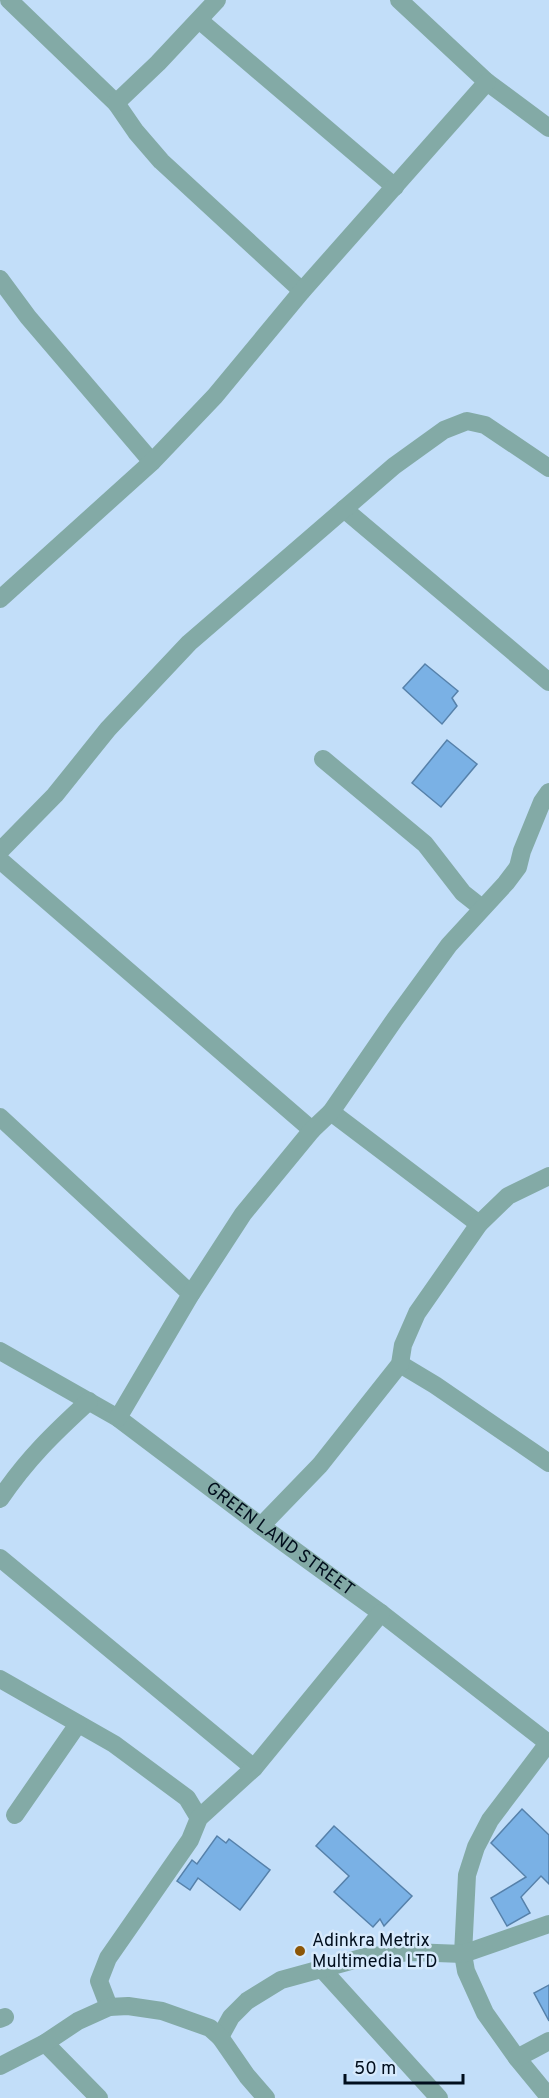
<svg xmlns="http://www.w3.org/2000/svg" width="549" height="2098" font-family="Overpass,sans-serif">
	<rect width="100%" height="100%" fill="#c2def9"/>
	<path fill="#7ab1e5" stroke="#5681aa" stroke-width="1.5" d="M425,664L458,691L452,698L457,706L442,724L403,688Z
		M447,740L477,764L441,807L412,783Z
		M522,1809L549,1835V1884L541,1876L521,1897L530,1913L507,1926L491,1898L526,1877L491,1843Z
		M334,1826L412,1896L384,1926L380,1919L373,1927L334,1892L349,1876L316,1846Z
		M217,1836L226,1843L229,1839L270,1870L240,1910L198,1878L190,1890L177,1881L192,1860L197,1864Z
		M549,1985V2021L534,1993Z"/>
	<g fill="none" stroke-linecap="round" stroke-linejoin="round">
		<g stroke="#83aaa6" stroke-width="18">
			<path d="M9,0L116,103L136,132L161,161L302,291"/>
			<path d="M399,0L487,82L549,128"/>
			<path d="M199,20L395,187"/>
			<path d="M116,103L158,63L217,0"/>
			<path d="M0,279L28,317L152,462"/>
			<path d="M344,509L549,682"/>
			<path d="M0,599L152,462L215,396L302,291L487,82"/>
			<path d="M323,759L425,844L463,893L482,908"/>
			<path d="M0,851L55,795L108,729L189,643L394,466L444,430L467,421L485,425L549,468"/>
			<path d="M0,860L312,1130"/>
			<path d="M331,1112L479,1224"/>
			<path d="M0,1117L191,1294"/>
			<path id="s1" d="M0,1351L118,1418L261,1526L381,1613L548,1743"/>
			<path d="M400,1364L435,1385L549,1463"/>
			<path d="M118,1418L191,1294L243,1214L312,1130L331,1112L395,1019L449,945L506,883L518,867L522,851L542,802L549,792"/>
			<path d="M0,1499C27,1459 54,1433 89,1401"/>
			<path d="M261,1526L320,1465L400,1364L403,1345L417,1313L479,1224L508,1196L549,1176"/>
			<path d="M0,1558L254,1768"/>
			<path d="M0,1679L114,1744L187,1798L199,1818"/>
			<path d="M549,1742L490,1820L476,1847L467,1875L463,1954L466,1971L485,2013L517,2058L549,2097"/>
			<path d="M15,1815L78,1724"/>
			<path d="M321,1968L439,2098"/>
			<path d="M109,2007L99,1981L108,1958L190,1840L199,1818L254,1768L381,1613"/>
			<path d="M0,2019L5,2017"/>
			<path d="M220,2037L231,2017L247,2001L281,1980L365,1957L410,1952L463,1954L549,1924"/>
			<path d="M45,2043L99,2098"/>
			<path d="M517,2058L549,2041"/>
			<path d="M0,2066L45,2043L78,2021L109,2007L128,2006L162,2011L210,2028L220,2037L247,2076L266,2098"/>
		</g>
	</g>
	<circle fill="#8c5607" stroke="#d7eafc" stroke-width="2" cx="300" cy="1951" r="6"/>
	<g text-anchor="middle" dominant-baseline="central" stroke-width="5" stroke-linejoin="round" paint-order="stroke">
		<g font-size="18" fill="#010e1d" stroke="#d7eafc">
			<text stroke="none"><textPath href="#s1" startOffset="338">GREEN LAND STREET</textPath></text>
		</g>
		<g font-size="18" fill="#010e1d" stroke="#d7eafc" text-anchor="start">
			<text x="312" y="1941">Adinkra Metrix<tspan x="312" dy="21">Multimedia LTD</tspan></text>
		</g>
	</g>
	<path d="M345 2074v9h118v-9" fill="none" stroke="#010e1d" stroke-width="3"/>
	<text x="354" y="2074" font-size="18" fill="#010e1d" stroke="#d7eafc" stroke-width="4.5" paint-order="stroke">50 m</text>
</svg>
